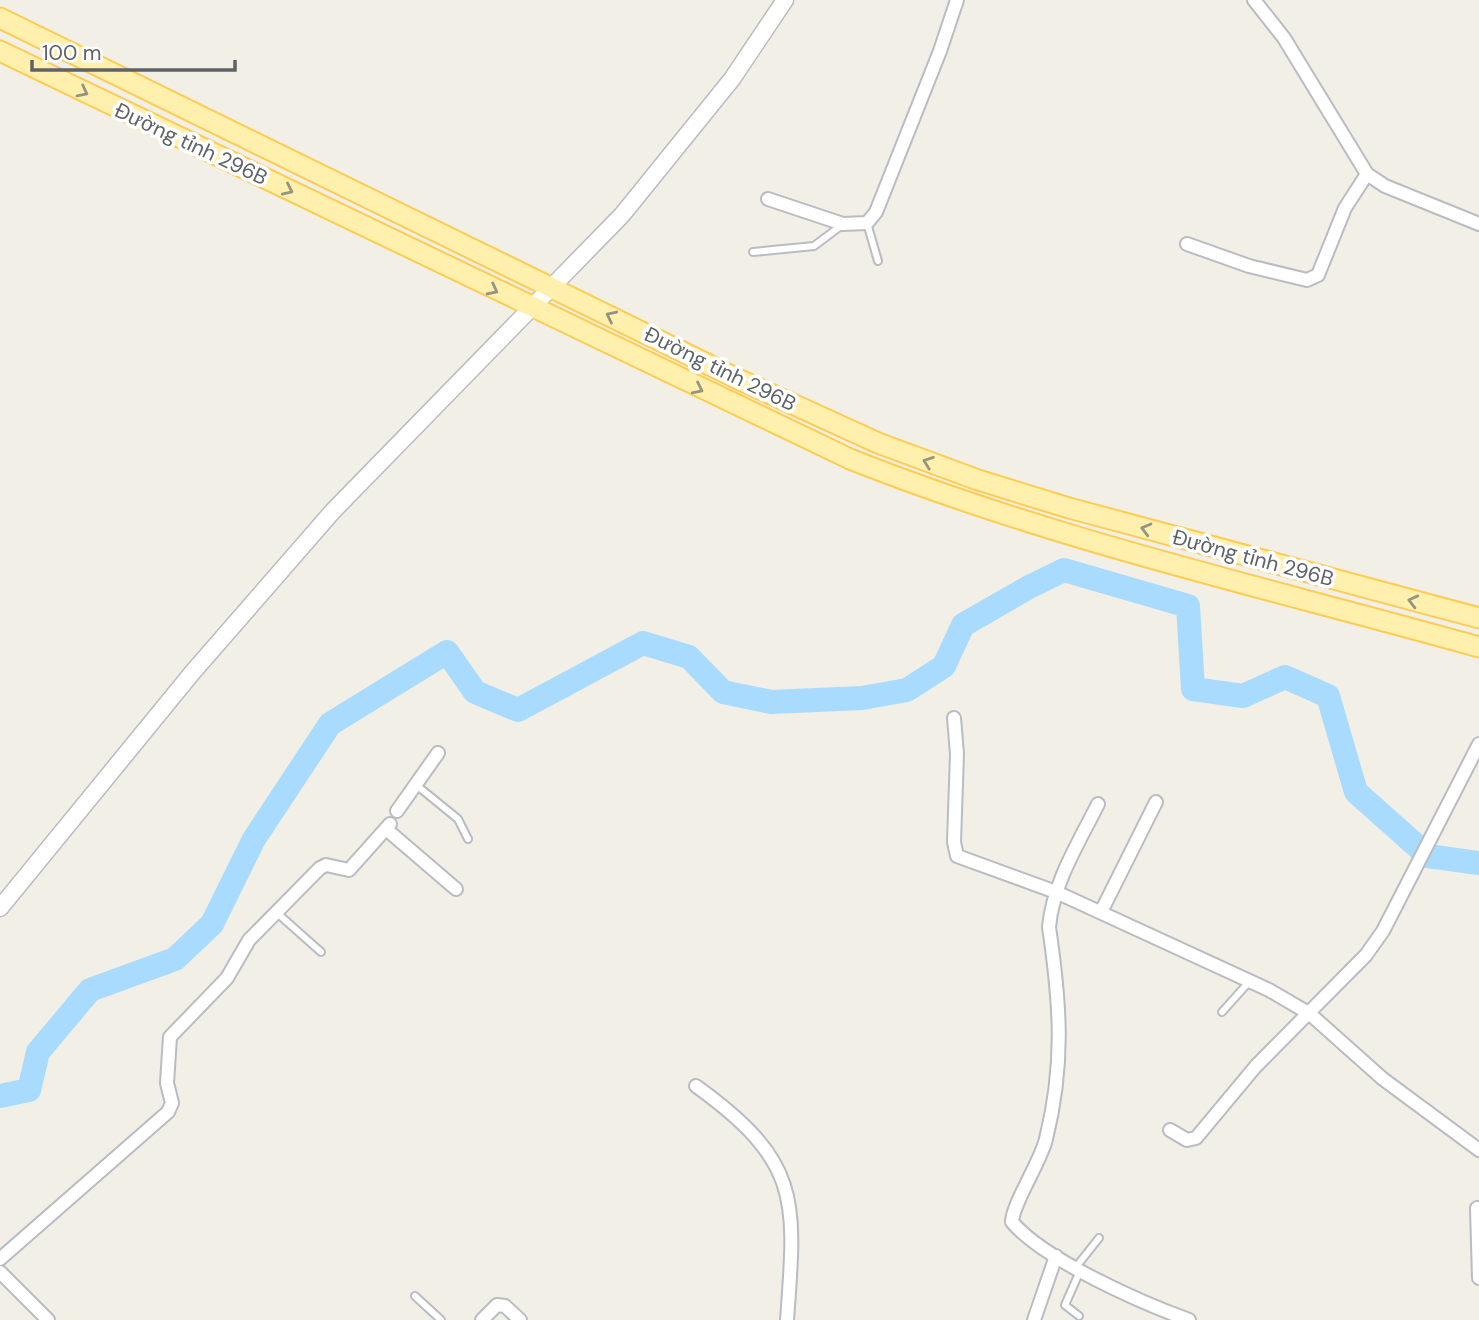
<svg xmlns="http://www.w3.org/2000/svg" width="1479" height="1320" font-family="'DM Sans',sans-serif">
	<rect width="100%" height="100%" fill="#f1efe6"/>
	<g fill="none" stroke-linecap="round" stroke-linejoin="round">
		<path stroke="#a9dbff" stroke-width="24" d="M0,1096L29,1090L38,1052L90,990L175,959L212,924L254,839L330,724L447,652L475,692L518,710L643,643L689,657L723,692L771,702L862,698L907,690L944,666L963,625L1029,587L1064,570L1188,606L1193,689L1243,696L1285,677L1328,696L1356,792L1428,856L1479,863"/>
		<g stroke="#b9bcc1" stroke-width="10">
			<path id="service" d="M867,223L878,261
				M753,252L814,246L842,225
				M415,784L458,819L468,839
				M276,912L321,952
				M1222,1012L1249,982
				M1076,1267L1099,1238
				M415,1296L441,1320
				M1079,1316L1065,1305L1080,1271"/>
		</g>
		<g stroke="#b9bcc1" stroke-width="16">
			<path id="minor" d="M1254,0L1284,38L1367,174L1385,186L1479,224
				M768,199L843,224L867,223L876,212L940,51L957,0
				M1187,244L1249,266L1307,280L1318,275L1345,208L1367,174
				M954,718L957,754L954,842L957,856L1056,892L1269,990L1310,1014L1383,1079L1479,1150
				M1098,804C1079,842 1053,883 1049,927C1060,1002 1065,1063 1046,1139C1041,1161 1012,1205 1012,1222C1044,1260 1142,1303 1189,1320
				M397,811L438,753
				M386,829L456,889
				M1101,912L1156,802
				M696,1086C801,1162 796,1199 787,1320
				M1170,1130L1187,1140L1196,1138L1256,1066L1366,955L1383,931L1479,744
				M1477,1208L1479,1278
				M0,1259L168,1112L172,1103L167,1083L170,1037L227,978L249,940L320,868L326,865L349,870L390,824
				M0,1272L48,1320
				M482,1320L497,1305L505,1306L520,1320
				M1034,1320L1056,1256"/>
		</g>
		<g stroke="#b9bcc1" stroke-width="19">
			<path id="tertiary" d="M0,908L192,673L333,511L622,215L732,79L785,0"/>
		</g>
		<g stroke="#ffcc52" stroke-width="23">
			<path id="primary" d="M0,18L740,380L878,443L978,480L1069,508L1479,618
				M0,51L850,459C1054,540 1268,588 1479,647"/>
		</g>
		<use href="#service" stroke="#fff" stroke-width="6"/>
		<use href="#minor" stroke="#fff" stroke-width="12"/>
		<use href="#tertiary" stroke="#fff" stroke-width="16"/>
		<use href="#primary" stroke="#fff0ae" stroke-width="19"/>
	</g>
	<defs><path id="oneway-chevron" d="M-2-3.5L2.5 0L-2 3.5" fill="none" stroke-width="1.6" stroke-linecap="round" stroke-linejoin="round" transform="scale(1.75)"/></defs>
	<g stroke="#969480">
		<use href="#oneway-chevron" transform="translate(83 92) rotate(27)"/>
		<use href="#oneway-chevron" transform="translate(288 190) rotate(25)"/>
		<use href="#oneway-chevron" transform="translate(493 290) rotate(27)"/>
		<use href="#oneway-chevron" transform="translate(611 316) rotate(-154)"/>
		<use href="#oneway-chevron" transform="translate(698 389) rotate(26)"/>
		<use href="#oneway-chevron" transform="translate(928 462) rotate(-160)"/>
		<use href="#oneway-chevron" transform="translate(1146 529) rotate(-165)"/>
		<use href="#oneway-chevron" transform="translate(1413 601) rotate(-166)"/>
	</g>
	<g text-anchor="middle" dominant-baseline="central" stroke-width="7" stroke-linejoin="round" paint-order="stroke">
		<g font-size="21" fill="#5e6368" stroke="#fff">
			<text transform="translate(191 144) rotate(25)">Đường tỉnh 296B</text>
			<text transform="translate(720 369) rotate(26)">Đường tỉnh 296B</text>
			<text transform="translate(1253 558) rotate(15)">Đường tỉnh 296B</text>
		</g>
	</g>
	<path d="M32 60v10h203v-10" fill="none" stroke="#5e6368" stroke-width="3.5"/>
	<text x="42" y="60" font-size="21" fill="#5e6368" stroke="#ffffff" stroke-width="5" paint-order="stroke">100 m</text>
</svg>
